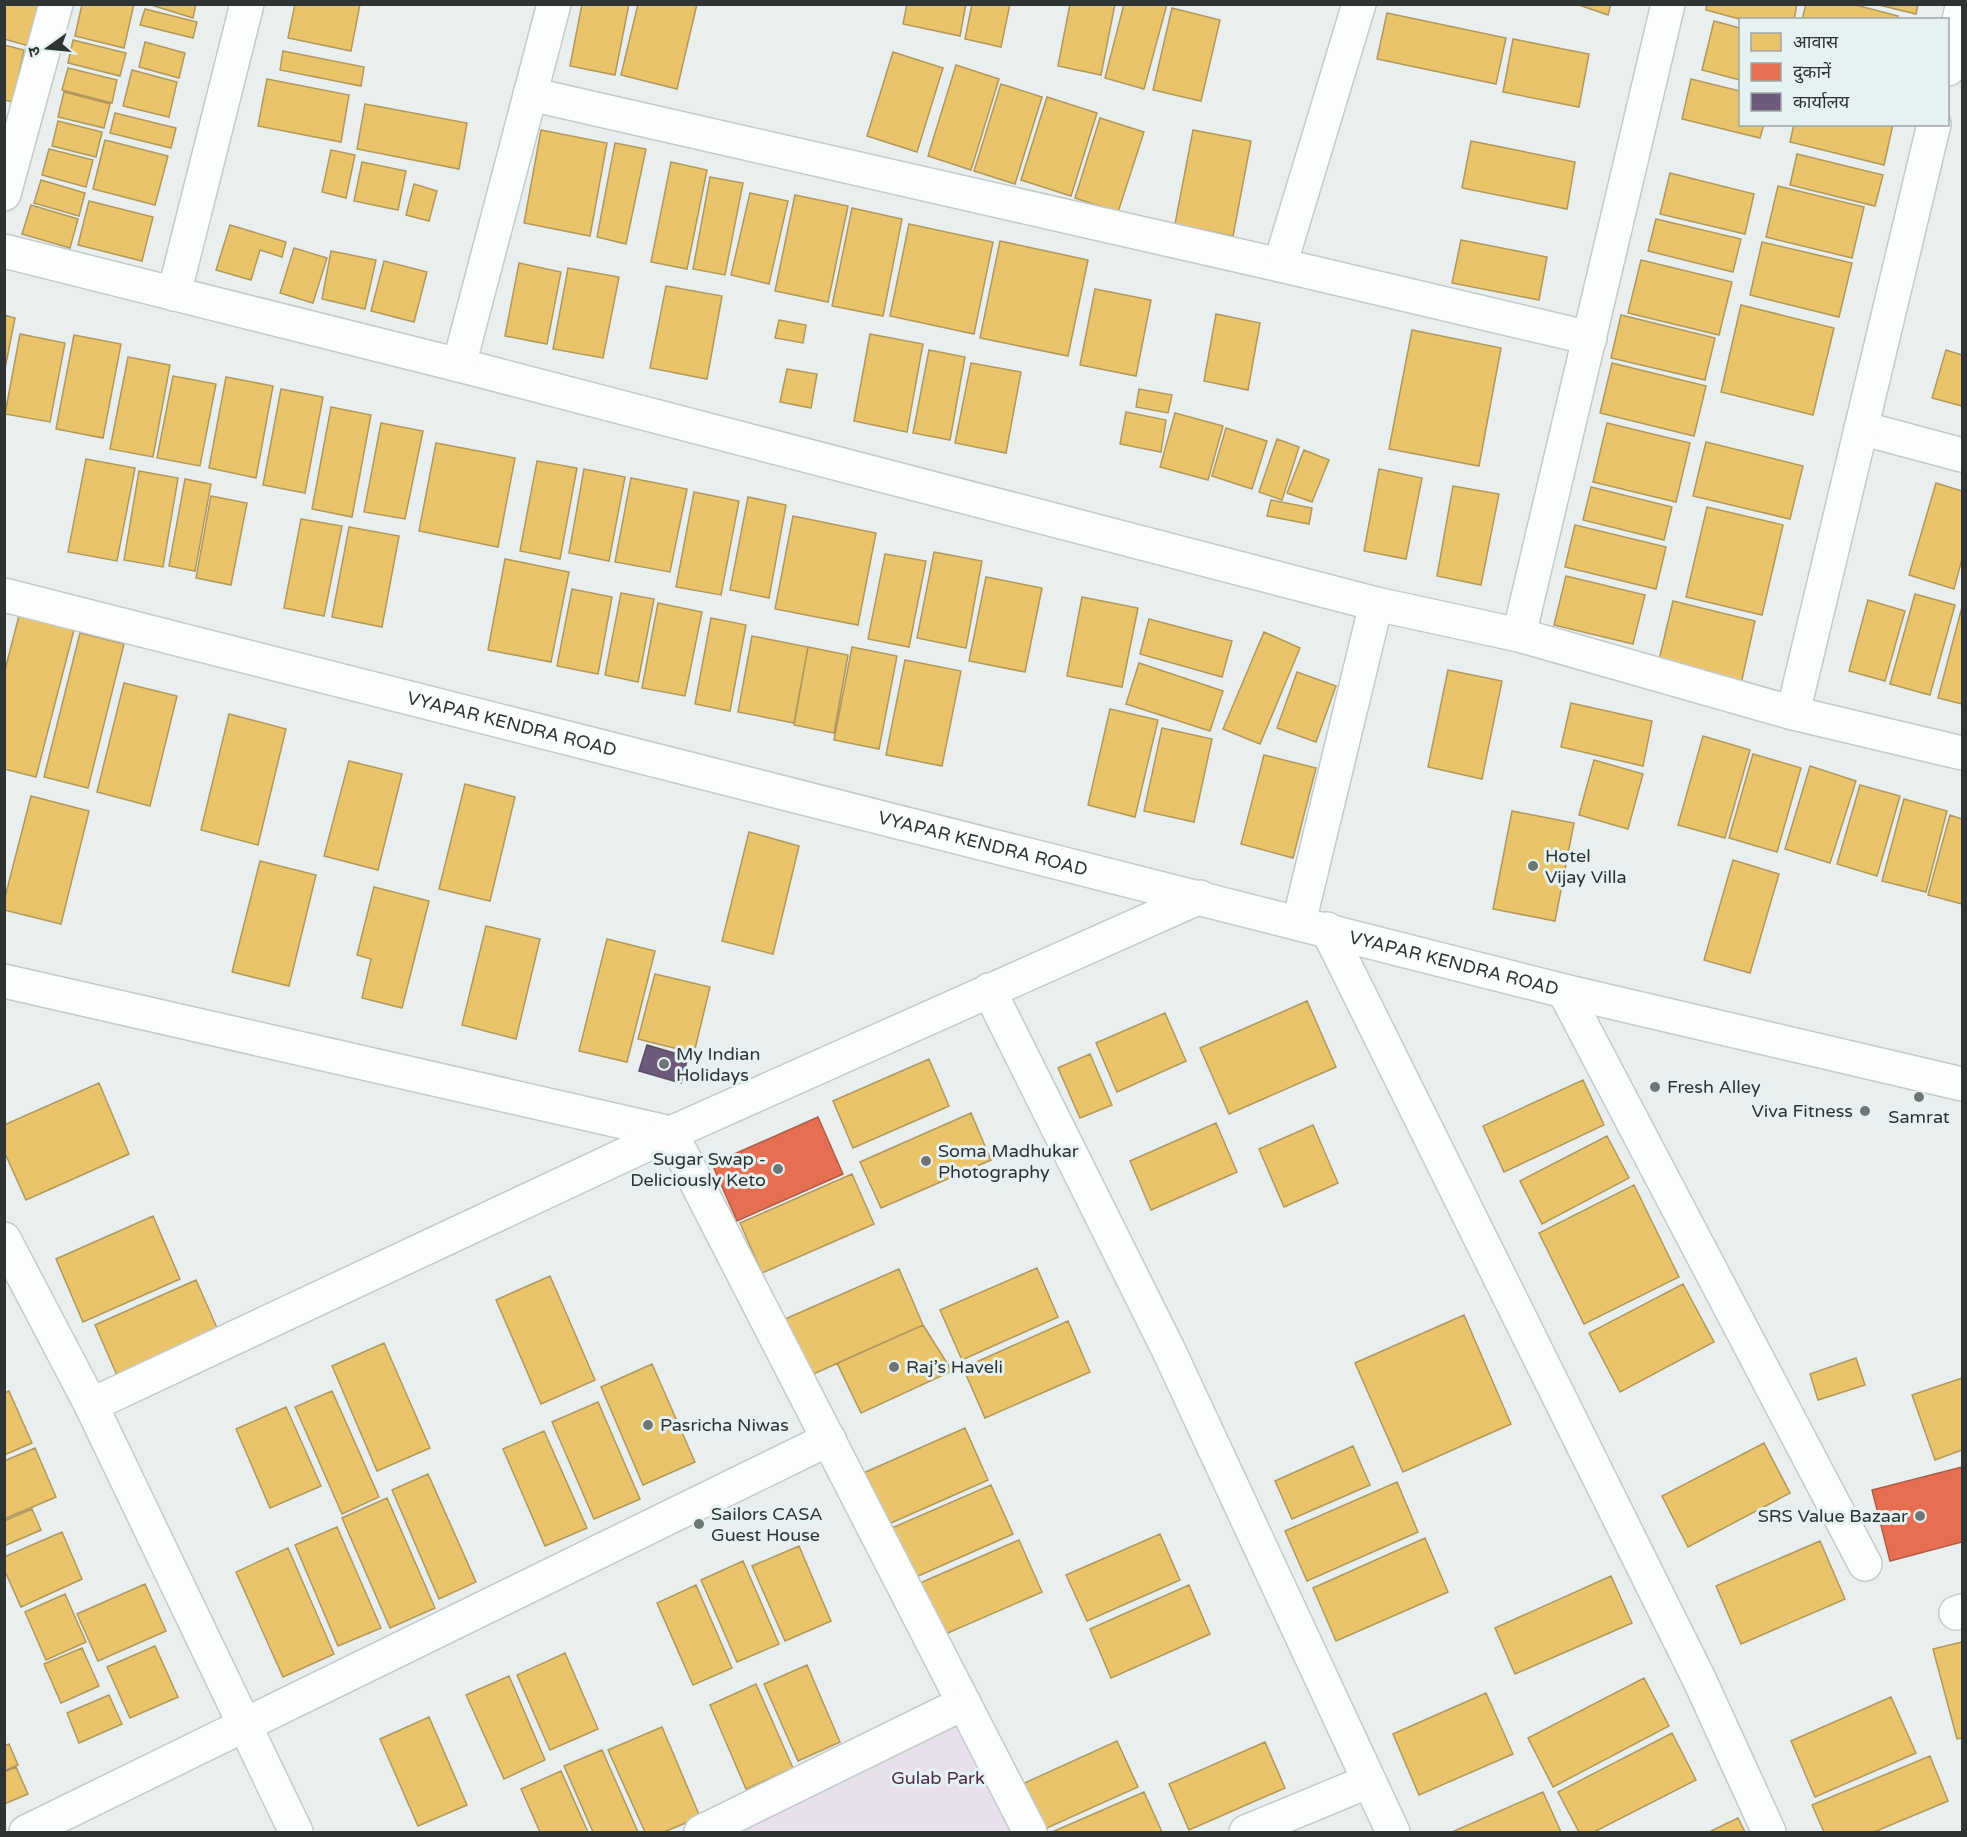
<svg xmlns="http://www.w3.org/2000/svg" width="1967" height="1837" font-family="'Varela Round','Noto Sans Devanagari',sans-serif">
	<rect width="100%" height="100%" fill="#e9efef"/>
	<path fill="#e8e0ea" d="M964,1703L1030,1832H701Z"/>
	<path fill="#e9c46a" stroke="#b1985a" stroke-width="1.5" d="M4,4H39L29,46L4,39Z
		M82,4H134L124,48L75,36Z
		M148,4H196L193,18Z
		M295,4H360L351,51L288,38Z
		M582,4H629L615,75L570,66Z
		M638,4H697L677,89L621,75Z
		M907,4H966L960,36L903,24Z
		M972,4H1010L1001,47L965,39Z
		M1070,4H1115L1101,75L1058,66Z
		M1124,4H1167L1144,89L1105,78Z
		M1576,4H1611L1608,15Z
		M1707,4H1797L1794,20H1743L1706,10Z
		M1806,4H1852L1898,16L1897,20H1802Z
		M1875,4H1918L1916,14Z
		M1172,8L1220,20L1201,101L1153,90Z
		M145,9L197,22L193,38L140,25Z
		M1387,13L1506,38L1496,84L1377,59Z
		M1714,21L1740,28V80L1702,70Z
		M1513,39L1589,54L1579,107L1503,92Z
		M73,40L126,53L120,76L68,63Z
		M145,42L185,53L179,78L139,67Z
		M4,45L24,50L13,102L4,100Z
		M283,51L364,67L361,86L280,70Z
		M893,52L943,68L917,152L867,136Z
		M956,65L999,79L971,170L928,156Z
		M68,68L117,80L112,103L62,90Z
		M132,70L177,82L169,117L123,106Z
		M267,79L349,95L341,142L258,126Z
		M1691,79L1740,91V124H1764L1760,138L1682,119Z
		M1001,84L1042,97L1015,184L974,171Z
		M64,92L110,104L104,128L58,117Z
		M1047,97L1097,113L1071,196L1021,180Z
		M365,104L467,123L459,169L357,149Z
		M115,113L176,128L171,148L110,133Z
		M1100,118L1144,132L1118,212L1075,198Z
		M58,121L102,132L96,157L52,146Z
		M1794,124H1893L1884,165L1790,142Z
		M541,130L607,143L590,236L524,223Z
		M1193,130L1251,141L1233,236L1175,224Z
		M105,140L168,156L155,205L93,189Z
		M1471,141L1575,162L1567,209L1462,188Z
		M615,143L646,149L626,244L597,237Z
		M49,149L93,160L86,187L42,175Z
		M331,150L355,155L346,198L322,192Z
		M1797,154L1883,175L1875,206L1790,185Z
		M362,162L406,171L398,210L354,201Z
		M671,162L707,170L687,269L651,262Z
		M1670,173L1754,194L1745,234L1660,214Z
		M710,177L743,183L725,275L693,269Z
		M41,180L85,193L79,216L34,203Z
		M414,184L437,191L429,221L406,215Z
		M1778,186L1864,207L1852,258L1766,237Z
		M750,193L788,201L769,284L731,275Z
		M795,195L848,206L828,302L775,291Z
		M89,201L153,217L142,261L78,245Z
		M31,205L78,219L70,248L22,234Z
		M852,208L902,219L883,316L832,306Z
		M1656,219L1741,239L1733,272L1648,251Z
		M909,224L993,242L974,334L890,316Z
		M230,225L286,242L282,257L260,250L251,280L216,270Z
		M1461,240L1547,257L1539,300L1452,283Z
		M1000,241L1088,260L1068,356L980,338Z
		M1762,242L1852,263L1839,317L1750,295Z
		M294,248L327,258L313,303L280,293Z
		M331,251L376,260L365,309L322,299Z
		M1641,260L1732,282L1719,335L1628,313Z
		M384,261L427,272L414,322L371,311Z
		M519,263L561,272L547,344L505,336Z
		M568,268L619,277L603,358L553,349Z
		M666,286L722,296L707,379L650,368Z
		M1095,289L1151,300L1136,376L1080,365Z
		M1741,305L1834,328L1813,415L1721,392Z
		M1216,314L1260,323L1248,390L1204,381Z
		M4,315L15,318L4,374Z
		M1621,315L1715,338L1705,380L1611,358Z
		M779,320L806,325L803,343L775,338Z
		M1412,330L1501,348L1479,466L1389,449Z
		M20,334L65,343L50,422L5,414Z
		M870,334L923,344L907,432L854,421Z
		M74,335L121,344L103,438L56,429Z
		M929,350L965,357L950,440L913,433Z
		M1946,350L1962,355V406L1932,398Z
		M128,357L170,365L153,457L110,449Z
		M971,363L1021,372L1006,453L955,443Z
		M1612,363L1706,386L1694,436L1600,413Z
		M787,369L817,374L811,408L780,402Z
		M173,376L216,384L200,466L157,458Z
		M226,377L273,386L256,478L209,468Z
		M281,389L323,397L305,493L263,485Z
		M1139,389L1172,395L1168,413L1136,407Z
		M331,407L371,415L352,517L312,509Z
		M1126,412L1166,420L1161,452L1120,444Z
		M1175,413L1223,426L1208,480L1160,467Z
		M381,423L423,431L405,519L364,512Z
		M1607,423L1690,443L1676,502L1593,482Z
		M1226,428L1267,441L1252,489L1212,476Z
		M1277,439L1299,447L1282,500L1259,492Z
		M1706,442L1803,466L1790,519L1693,496Z
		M436,443L515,458L498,547L419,531Z
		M1304,450L1329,460L1312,502L1287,493Z
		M86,459L135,468L117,561L68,552Z
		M537,461L577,468L560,559L520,551Z
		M584,469L625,477L609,561L569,553Z
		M1379,469L1422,478L1406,559L1364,551Z
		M139,471L178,478L163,567L124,560Z
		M631,478L687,489L670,572L615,562Z
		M185,479L211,484L195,571L169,566Z
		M1936,483L1962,491V559L1954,589L1909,575Z
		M1453,486L1499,494L1481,585L1437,576Z
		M1591,487L1672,507L1664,540L1583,520Z
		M694,492L739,501L721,595L676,587Z
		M211,496L247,503L231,585L196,578Z
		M748,497L786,505L769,598L730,590Z
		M1271,500L1312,508L1309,524L1267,516Z
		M1707,507L1783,525L1762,615L1686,597Z
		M793,516L876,533L858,625L775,609Z
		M301,519L342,526L324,616L284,608Z
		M1575,525L1666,547L1656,589L1565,567Z
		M349,527L399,536L382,627L332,617Z
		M934,552L982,561L966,648L917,638Z
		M885,554L926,561L909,647L868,639Z
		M505,559L569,572L551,662L488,650Z
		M1566,576L1645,595L1633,644L1554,625Z
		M986,577L1042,588L1025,672L969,661Z
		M572,589L612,597L598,674L557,666Z
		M621,593L654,599L638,682L605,675Z
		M1915,594L1955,605L1930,695L1890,684Z
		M1082,597L1138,608L1122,687L1067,676Z
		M1868,600L1905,611L1885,681L1849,671Z
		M1673,601L1755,621L1741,684L1658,664Z
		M658,603L702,612L685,696L642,688Z
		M1962,607V704L1938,698Z
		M21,608L76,622L36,777L4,769V674Z
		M711,618L746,625L730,711L695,704Z
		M1149,619L1232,641L1222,677L1140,654Z
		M1264,632L1300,648L1260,744L1223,729Z
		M80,633L124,644L88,788L44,777Z
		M752,636L808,647L794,723L738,712Z
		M808,647L848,655L834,733L794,725Z
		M852,647L897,656L879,749L834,740Z
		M905,660L961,671L942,766L886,755Z
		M1139,663L1223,691L1210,731L1126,704Z
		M1448,670L1502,681L1482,779L1428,767Z
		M1297,672L1336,686L1316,742L1277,728Z
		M124,683L177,696L150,806L97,792Z
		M1571,703L1652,721L1643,766L1561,747Z
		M1110,709L1158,720L1135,817L1088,805Z
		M229,714L286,729L258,845L201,830Z
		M1162,728L1212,739L1194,822L1144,811Z
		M1703,736L1750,750L1725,838L1678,825Z
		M1753,754L1801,768L1777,852L1729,838Z
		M1264,755L1316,768L1293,858L1241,844Z
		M1594,760L1643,774L1628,829L1579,815Z
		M349,761L402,774L378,870L324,856Z
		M1810,766L1856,781L1830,863L1785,849Z
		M465,784L515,797L490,901L439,889Z
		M1860,785L1900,796L1877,876L1837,864Z
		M31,796L89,811L61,924L4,910V901Z
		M1904,799L1947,811L1926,892L1882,881Z
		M1512,811L1574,823L1555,921L1493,909Z
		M1950,815L1962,819V904L1928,895Z
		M749,832L799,846L773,954L722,941Z
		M1733,860L1779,874L1750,973L1704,960Z
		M260,861L316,875L289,986L232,972Z
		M374,887L429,901L402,1008L362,998L371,959L357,955Z
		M486,926L540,939L516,1039L462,1025Z
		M607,939L655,951L627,1062L579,1051Z
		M655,974L710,987L694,1053L638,1039Z
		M1307,1001L1336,1067L1229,1114L1200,1048Z
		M1165,1013L1186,1061L1117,1092L1096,1043Z
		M1090,1054L1112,1105L1080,1118L1058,1068Z
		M929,1059L949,1106L853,1148L833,1101Z
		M1583,1080L1604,1125L1504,1172L1483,1126Z
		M99,1083L129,1154L26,1200L4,1151V1125Z
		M971,1113L991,1160L881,1208L860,1162Z
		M1216,1123L1237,1172L1151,1210L1130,1161Z
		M1313,1125L1338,1183L1284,1207L1259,1149Z
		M1607,1136L1629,1178L1542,1224L1520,1181Z
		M852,1174L874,1224L762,1273L740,1223Z
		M1634,1185L1679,1277L1584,1324L1539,1233Z
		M153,1216L180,1279L83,1322L56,1259Z
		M1037,1268L1058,1317L962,1360L940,1310Z
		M899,1269L923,1325L807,1377L783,1320Z
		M550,1276L595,1380L541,1404L496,1300Z
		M196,1280L221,1337L120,1382L95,1325Z
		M1683,1284L1714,1342L1620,1392L1589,1333Z
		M1464,1315L1511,1424L1403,1472L1355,1363Z
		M1068,1321L1090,1372L985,1418L963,1368Z
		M923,1325L952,1371L861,1413L837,1363Z
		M384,1343L430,1448L377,1471L332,1366Z
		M1856,1358L1865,1385L1818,1400L1810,1374Z
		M652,1364L695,1462L643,1485L601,1387Z
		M1962,1378V1450L1935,1460L1912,1395Z
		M9,1391L32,1443L4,1455V1393Z
		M332,1391L379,1497L342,1514L295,1407Z
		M598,1402L640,1499L594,1519L552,1422Z
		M286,1407L321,1486L270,1508L236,1429Z
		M965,1428L988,1480L882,1527L859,1475Z
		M544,1431L587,1528L545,1546L503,1449Z
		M1764,1443L1790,1493L1688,1547L1662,1496Z
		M1353,1446L1370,1485L1292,1519L1275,1481Z
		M35,1448L56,1497L4,1519V1461Z
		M428,1474L476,1582L439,1599L392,1490Z
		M1397,1482L1418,1532L1307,1581L1285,1531Z
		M991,1485L1013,1534L907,1581L885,1531Z
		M387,1498L435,1608L390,1628L342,1518Z
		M32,1509L41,1530L4,1546V1521Z
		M337,1527L381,1628L338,1646L295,1545Z
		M62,1532L82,1579L21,1607L4,1569V1557Z
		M1160,1534L1180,1580L1087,1621L1066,1575Z
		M1425,1538L1448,1592L1336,1641L1313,1588Z
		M1019,1540L1042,1592L934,1639L911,1587Z
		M1820,1541L1845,1599L1741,1644L1716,1586Z
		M799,1546L831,1621L785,1641L752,1566Z
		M288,1548L334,1654L283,1677L236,1572Z
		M743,1561L779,1644L737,1662L701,1580Z
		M1611,1576L1632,1623L1515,1674L1495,1628Z
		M145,1584L166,1631L98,1661L77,1614Z
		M696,1585L732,1668L693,1685L657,1603Z
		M1189,1585L1210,1634L1111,1678L1090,1629Z
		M65,1594L86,1642L46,1660L25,1612Z
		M1962,1642V1738L1957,1739L1933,1649Z
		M155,1646L178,1697L130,1718L107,1667Z
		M82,1648L99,1686L61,1703L44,1664Z
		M565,1653L598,1729L550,1750L517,1675Z
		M807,1665L840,1742L798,1761L764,1684Z
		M509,1676L545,1760L504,1779L466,1695Z
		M1644,1678L1669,1726L1553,1787L1528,1738Z
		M756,1684L793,1768L746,1789L710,1705Z
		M1486,1693L1513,1754L1419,1795L1393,1734Z
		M109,1695L122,1724L79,1743L67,1713Z
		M1891,1697L1916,1753L1815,1797L1791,1741Z
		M429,1717L467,1805L418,1826L380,1739Z
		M662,1727L700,1817L664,1832H645L608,1750Z
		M1672,1733L1696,1780L1594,1832H1579L1558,1792Z
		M1117,1741L1138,1787L1038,1832L1018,1786Z
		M1265,1742L1285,1788L1189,1830L1169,1784Z
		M9,1744L18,1765L4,1771V1746Z
		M602,1750L638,1832H593L564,1766Z
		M1930,1756L1948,1801L1874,1832H1824L1812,1805Z
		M16,1767L28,1794L4,1804V1772Z
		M561,1771L588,1832H540L521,1789Z
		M1144,1792L1162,1832H1052Z
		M1543,1792L1561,1832H1452Z
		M1738,1818L1745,1832H1709Z"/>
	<path fill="#e76f51" stroke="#b05d48" stroke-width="1.5" d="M818,1117L843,1174L737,1221L712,1164Z
		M1962,1467V1542L1890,1561L1872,1490Z"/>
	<path fill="#6d597a" stroke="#5a4e65" stroke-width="1.5" d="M647,1045L688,1057L681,1083L639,1071Z"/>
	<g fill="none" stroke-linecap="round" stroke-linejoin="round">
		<g stroke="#c5caca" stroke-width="36">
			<g id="minor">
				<path d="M1948,69L1962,7"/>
				<path d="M530,94L1280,265L1590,338"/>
				<path d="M4,194L56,4"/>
				<path d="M4,251L459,365L1376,604L1519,635L1793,713L1962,753"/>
				<path d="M1280,265L1359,4"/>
				<path d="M174,294L247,4"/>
				<path d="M459,365L554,4"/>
				<path d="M1861,428L1962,455"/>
				<path id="s1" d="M4,595L1564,991L1962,1084"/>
				<path d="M1519,635L1668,4"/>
				<path d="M1793,713L1934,124"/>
				<path d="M1299,922L1376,604"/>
				<path d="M1327,929L1700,1681L1769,1832"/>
				<path d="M4,981L671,1133L1030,1832"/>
				<path d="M989,990L1169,1351L1393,1832"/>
				<path d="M1564,991L1865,1564"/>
				<path d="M4,1239L91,1405L296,1832"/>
				<path d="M91,1405L671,1133L1200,897"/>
				<path d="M1956,1613L1962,1611"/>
				<path d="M26,1832L829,1439"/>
				<path d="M701,1832L964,1703"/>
				<path d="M1246,1832L1369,1781"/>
			</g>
		</g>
		<use href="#minor" stroke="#fcfdfd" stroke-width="33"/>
	</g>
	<g fill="#6f7575" stroke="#e6f2f1" stroke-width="2">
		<circle cx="1533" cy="866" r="6"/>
		<circle cx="664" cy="1064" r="6"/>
		<circle cx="1655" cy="1087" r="6"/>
		<circle cx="1919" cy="1097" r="6"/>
		<circle cx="1865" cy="1111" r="6"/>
		<circle cx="926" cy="1161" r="6"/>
		<circle cx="778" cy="1169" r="6"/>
		<circle cx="894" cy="1367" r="6"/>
		<circle cx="648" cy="1425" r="6"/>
		<circle cx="1920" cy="1516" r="6"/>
		<circle cx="699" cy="1524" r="6"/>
	</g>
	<g text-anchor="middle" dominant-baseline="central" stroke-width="6" stroke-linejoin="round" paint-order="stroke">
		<g font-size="18" fill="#2e3333" stroke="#e6f2f1">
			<text stroke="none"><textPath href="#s1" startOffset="524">VYAPAR KENDRA ROAD</textPath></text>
			<text stroke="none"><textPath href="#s1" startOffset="1010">VYAPAR KENDRA ROAD</textPath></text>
			<text stroke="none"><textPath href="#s1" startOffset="1496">VYAPAR KENDRA ROAD</textPath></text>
		</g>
		<g font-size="18" fill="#2e3333" stroke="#e6f2f1" text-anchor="start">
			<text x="1545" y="856">Hotel<tspan x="1545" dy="21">Vijay Villa</tspan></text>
			<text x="676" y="1054">My Indian<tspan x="676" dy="21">Holidays</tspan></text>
			<text x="1667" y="1087">Fresh Alley</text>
			<text x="1853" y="1111" text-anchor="end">Viva Fitness</text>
			<text x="1919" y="1117" text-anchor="middle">Samrat</text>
			<text x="938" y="1151">Soma Madhukar<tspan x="938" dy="21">Photography</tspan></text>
			<text x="766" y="1159" text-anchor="end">Sugar Swap -<tspan x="766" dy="21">Deliciously Keto</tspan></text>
			<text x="906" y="1367">Raj’s Haveli</text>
			<text x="660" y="1425">Pasricha Niwas</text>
			<text x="711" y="1514">Sailors CASA<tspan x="711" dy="21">Guest House</tspan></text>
			<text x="1908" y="1516" text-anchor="end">SRS Value Bazaar</text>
		</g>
		<g font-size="18" fill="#4f2c4e" stroke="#e6f2f1">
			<text x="938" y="1778">Gulab Park</text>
		</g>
	</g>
	<rect width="1967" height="1837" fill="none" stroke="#2e3333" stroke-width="12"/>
	<rect x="1739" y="18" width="210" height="108" fill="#e6f2f1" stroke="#9ca6a5" stroke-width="1.5"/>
	<rect x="1751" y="33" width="30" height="18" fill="#e9c46a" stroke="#9ca6a5" stroke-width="1.5"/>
	<text x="1793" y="48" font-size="18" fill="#2e3333">आवास</text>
	<rect x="1751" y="63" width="30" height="18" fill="#e76f51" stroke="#9ca6a5" stroke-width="1.5"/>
	<text x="1793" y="78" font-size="18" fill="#2e3333">दुकानें</text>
	<rect x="1751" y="93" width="30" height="18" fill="#6d597a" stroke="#9ca6a5" stroke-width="1.5"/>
	<text x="1793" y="108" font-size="18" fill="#2e3333">कार्यालय</text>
	<g transform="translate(48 48) rotate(255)" stroke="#e6f2f1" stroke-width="4.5" paint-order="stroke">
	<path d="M0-4.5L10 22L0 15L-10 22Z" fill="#2e3333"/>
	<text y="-9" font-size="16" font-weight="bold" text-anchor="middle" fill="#2e3333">उ</text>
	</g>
</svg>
